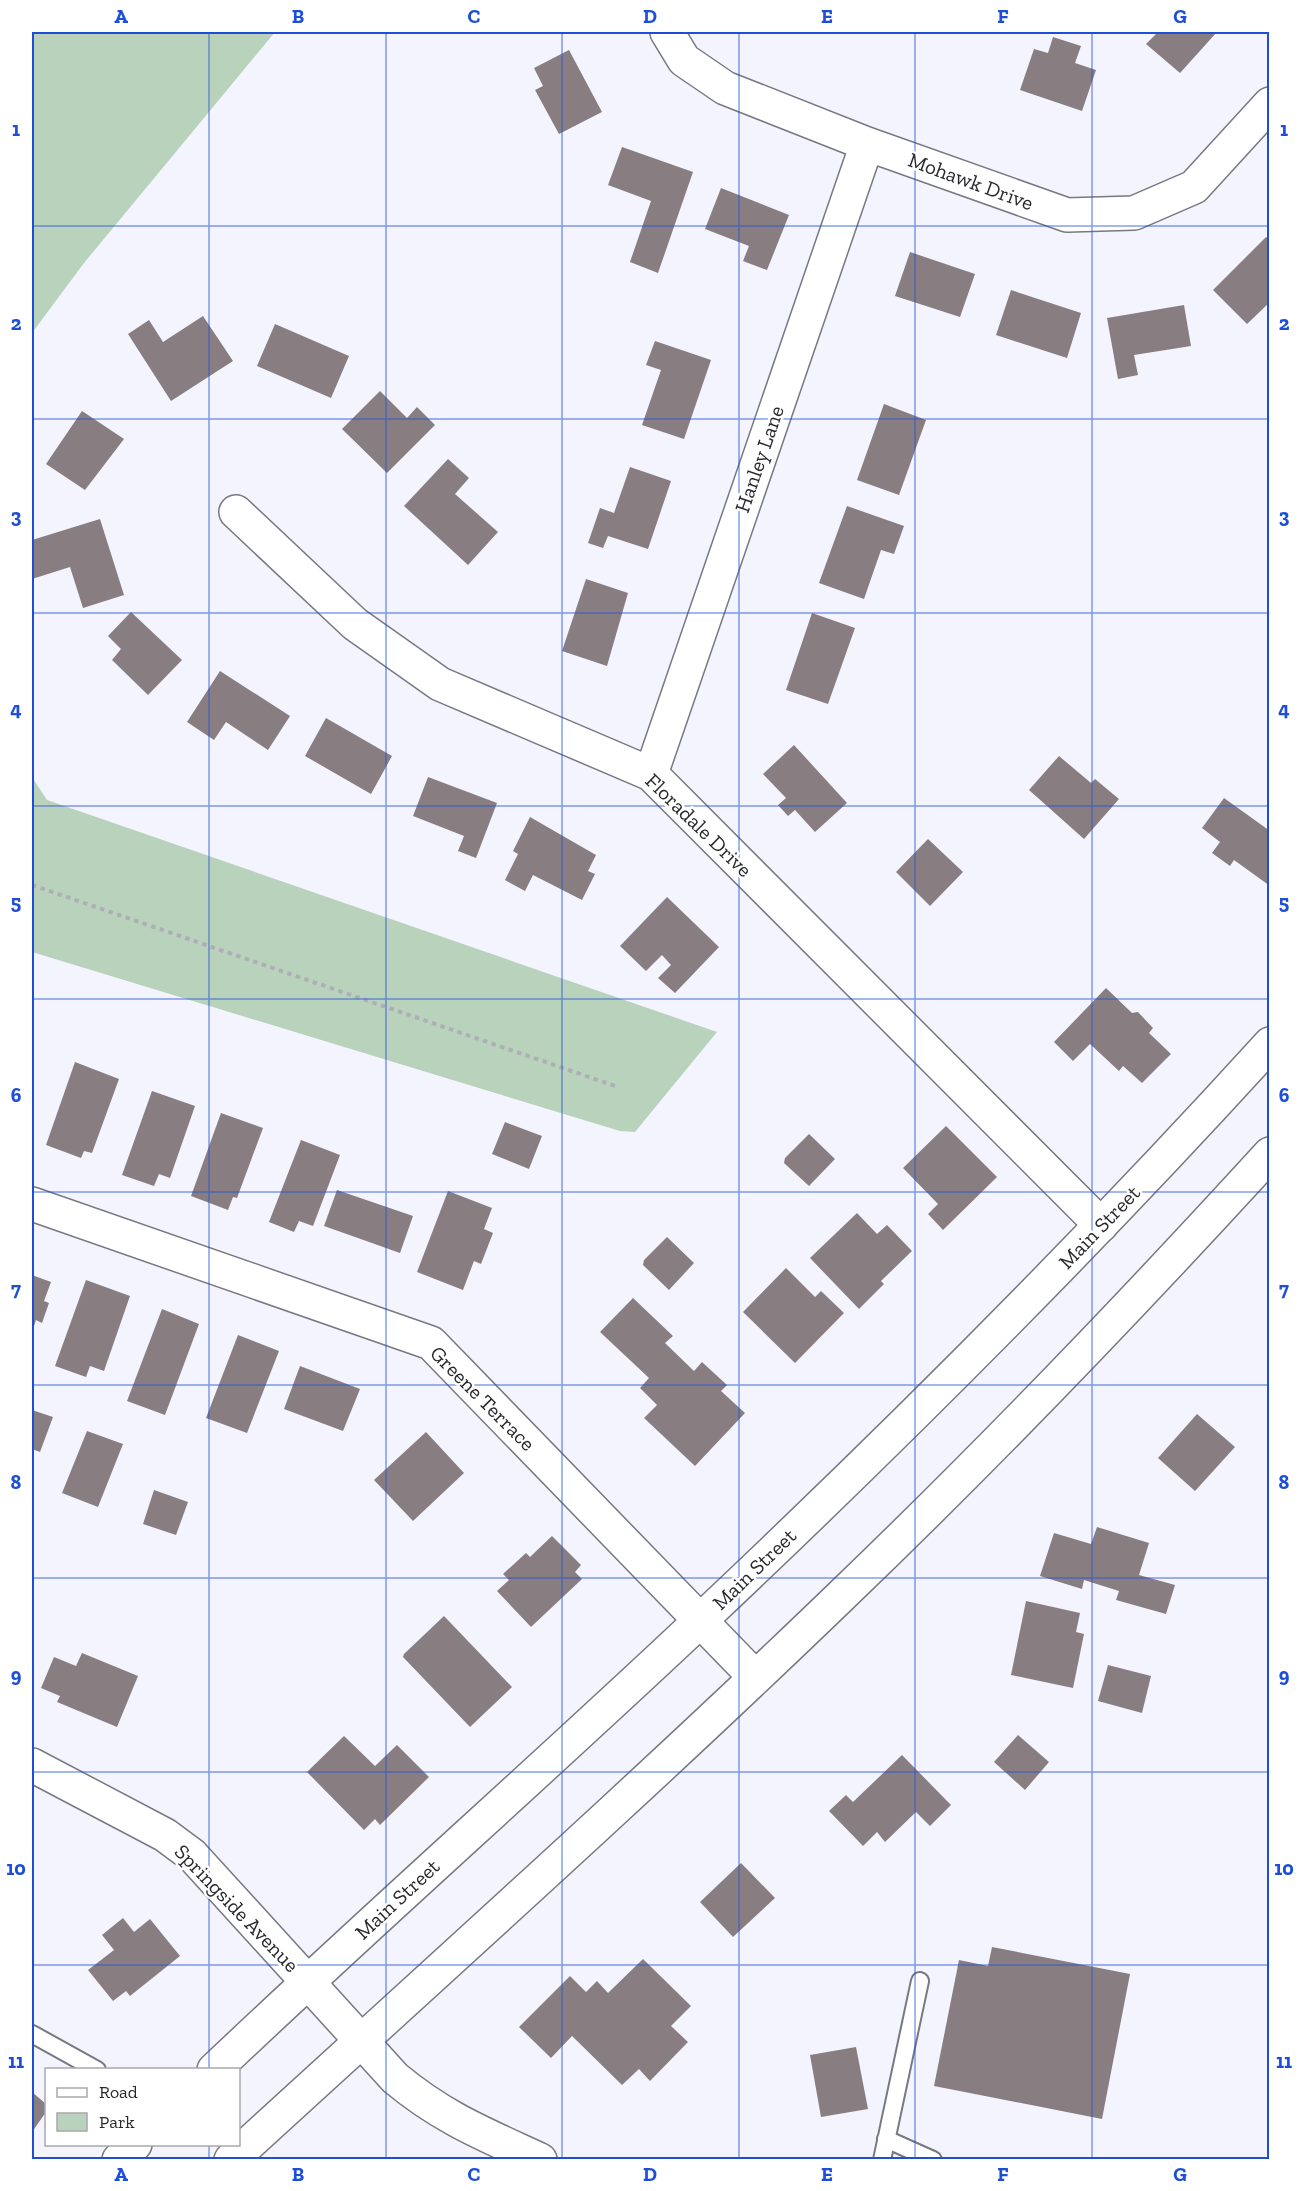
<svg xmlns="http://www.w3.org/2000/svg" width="1301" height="2191" font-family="'Zilla Slab',serif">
	<rect width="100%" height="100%" fill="#f3f4fe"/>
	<path fill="#b9d2bb" d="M32,32H275L84,263L32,333Z
		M32,777L47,800L717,1032L635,1132L620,1131L32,952Z"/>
	<path fill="#887e82" d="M1158,32H1217L1180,73L1146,44Z
		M1053,37L1081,46L1075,63L1096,70L1082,111L1020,90L1034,49L1048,53Z
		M569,50L602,112L559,134L535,90L543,86L534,68Z
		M622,147L693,172L658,273L630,262L651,201L608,185Z
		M721,188L789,215L767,270L743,261L749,246L705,229Z
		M1266,237L1270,240V302L1247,324L1213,290Z
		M910,252L975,274L960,317L895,296Z
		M1011,290L1081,313L1067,358L996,335Z
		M1184,305L1191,346L1134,355L1138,375L1118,379L1107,318Z
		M203,316L233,361L171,401L128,334L149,320L163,342Z
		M275,324L349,356L331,398L257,366Z
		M655,341L711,360L684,439L642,425L661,370L646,365Z
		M380,391L407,418L417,407L435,425L387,473L342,429Z
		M884,404L926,420L899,495L857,480Z
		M82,411L124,439L85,490L46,464Z
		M448,459L469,478L455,494L498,532L468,565L404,506Z
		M630,467L671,481L648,549L608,536L603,548L588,543L600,508L614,513Z
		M847,506L904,526L894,554L881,550L864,599L819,583Z
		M100,519L124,595L83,608L70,567L32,579V540Z
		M586,579L628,593L607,666L562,651Z
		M131,612L182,660L148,695L112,660L121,649L108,636Z
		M812,613L855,628L828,704L786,690Z
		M220,671L290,716L268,750L226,722L214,740L187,722Z
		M326,718L392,756L371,794L305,756Z
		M794,745L847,803L815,832L795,810L788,816L778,805L786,798L763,774Z
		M1059,756L1091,783L1095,779L1119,799L1084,839L1029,790Z
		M428,777L497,803L476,858L458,851L464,836L413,816Z
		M1224,798L1270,831V886L1234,860L1230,866L1212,853L1220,842L1202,828Z
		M530,817L596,855L588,871L595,874L582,900L533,875L525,891L505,880L518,854L513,851Z
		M928,839L963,872L930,906L896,872Z
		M667,897L719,947L675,993L658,978L671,965L662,955L646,971L620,946Z
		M1106,988L1132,1013L1138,1012L1153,1028L1149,1033L1171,1054L1142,1083L1123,1066L1119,1071L1090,1044L1073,1061L1054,1042Z
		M75,1062L119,1079L92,1153L84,1151L81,1158L46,1145Z
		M152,1091L195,1106L170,1178L159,1174L154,1186L122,1175Z
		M221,1113L263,1128L237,1198L233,1197L228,1210L191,1196Z
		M505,1122L542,1136L529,1169L492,1154Z
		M946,1126L997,1177L943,1230L928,1214L938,1204L903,1168Z
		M809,1134L835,1159L809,1186L784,1163L785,1158Z
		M301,1140L340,1155L313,1226L299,1221L294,1232L269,1222Z
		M337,1190L413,1216L400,1253L324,1226Z
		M448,1191L492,1208L484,1229L493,1233L481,1264L474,1261L463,1290L417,1272Z
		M857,1213L877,1234L887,1225L912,1251L881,1281L884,1284L859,1309L810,1258Z
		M667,1237L694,1263L669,1290L643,1265L644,1260Z
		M786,1268L815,1297L821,1291L844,1313L795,1363L743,1312Z
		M32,1275L51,1282L44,1301L49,1303L42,1323L36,1320L32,1332Z
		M86,1280L130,1296L104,1371L90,1366L86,1377L55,1366Z
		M633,1298L673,1336L665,1343L694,1371L702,1362L727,1385L721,1391L745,1413L695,1466L644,1418L657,1405L640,1388L649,1378L600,1332Z
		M162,1309L199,1324L165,1415L127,1401Z
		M238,1335L279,1351L247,1433L206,1418Z
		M300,1366L360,1389L343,1431L284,1409Z
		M32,1410L53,1417L40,1452L32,1449Z
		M1197,1414L1235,1447L1195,1491L1158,1458Z
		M87,1431L123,1444L98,1507L62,1493Z
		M426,1432L464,1473L413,1521L374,1480Z
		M154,1490L188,1502L176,1535L143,1524Z
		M1097,1527L1149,1543L1139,1575L1175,1585L1166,1614L1116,1600L1119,1591L1084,1580L1082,1589L1040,1576L1054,1533L1091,1544Z
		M552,1536L581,1565L575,1572L582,1579L531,1627L497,1591L509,1580L503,1574L526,1553L530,1557Z
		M1026,1601L1080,1613L1076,1632L1084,1634L1073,1688L1011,1675Z
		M444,1616L512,1687L470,1727L403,1657L404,1654Z
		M82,1653L138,1676L117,1727L57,1702L60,1696L41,1688L54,1657L76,1666Z
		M1108,1665L1151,1676L1142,1713L1098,1701Z
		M1018,1735L1049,1762L1025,1790L994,1762Z
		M344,1736L375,1766L397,1745L429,1777L380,1825L375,1819L364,1830L307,1772Z
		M902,1755L951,1805L930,1826L916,1812L885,1842L877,1832L863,1846L829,1811L846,1795L853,1802Z
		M741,1863L775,1898L733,1937L700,1902Z
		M123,1918L134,1932L150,1919L180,1956L130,1996L126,1991L113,2001L88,1970L114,1950L102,1935Z
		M992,1947L1130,1974L1102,2119L934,2086L959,1960L988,1966Z
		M643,1959L691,2006L671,2026L688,2042L650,2081L639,2069L622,2085L572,2036L551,2058L519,2027L570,1976L586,1992L597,1981L608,1993Z
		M856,2047L868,2109L821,2117L810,2055Z
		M32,2092L46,2104V2112L32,2132Z"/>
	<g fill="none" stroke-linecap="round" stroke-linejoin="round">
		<g stroke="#787881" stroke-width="20">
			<path id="lane" d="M32,2034L97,2070
				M886,2139L933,2160
				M882,2160L920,1981"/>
		</g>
		<g stroke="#787881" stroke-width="36">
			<path id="street" d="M667,32L684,60L725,88L867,144L1067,215L1134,213L1194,187L1270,104
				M236,512L355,624L440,684L651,774L1101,1225
				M651,774L867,144
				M32,1204L431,1343L755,1677
				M32,1765L165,1835L192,1855L395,2078C443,2118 484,2134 540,2160"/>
		</g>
		<g stroke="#787881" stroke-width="36">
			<path id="highway" d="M214,2070C375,1917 542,1770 703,1618C899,1433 1089,1243 1270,1044
				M119,2160L135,2144
				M231,2160C435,1973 641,1789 840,1597C988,1455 1131,1306 1270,1154"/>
		</g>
		<path stroke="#aeafb6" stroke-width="4" stroke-dasharray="4.5 4.5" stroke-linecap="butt" d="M32,885L618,1087"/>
		<use href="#lane" stroke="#fff" stroke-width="16"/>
		<use href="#street" stroke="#fff" stroke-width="33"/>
		<use href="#highway" stroke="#fff" stroke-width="33"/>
	</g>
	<path fill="none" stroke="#1d4ed8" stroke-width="1.5" stroke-opacity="0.55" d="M209,32V2070M386,32V2160M562,32V2160M739,32V2160M915,32V2160M1092,32V2160M32,226H1270M32,419H1270M32,613H1270M32,806H1270M32,999H1270M32,1192H1270M32,1385H1270M32,1578H1270M32,1772H1270M32,1965H1270M209,2144V2160"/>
	<g text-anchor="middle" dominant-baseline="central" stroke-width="5" stroke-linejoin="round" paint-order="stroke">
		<g font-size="21" fill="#28292c" stroke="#fff">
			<text transform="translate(971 181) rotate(20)">Mohawk Drive</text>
			<text transform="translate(759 459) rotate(-71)">Hanley Lane</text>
			<text transform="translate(699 825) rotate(44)">Floradale Drive</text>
			<text transform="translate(1099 1227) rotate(-46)">Main Street</text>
			<text transform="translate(483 1398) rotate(45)">Greene Terrace</text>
			<text transform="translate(754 1569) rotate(-44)">Main Street</text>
			<text transform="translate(397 1899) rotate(-43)">Main Street</text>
			<text transform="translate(237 1908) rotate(46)">Springside Avenue</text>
		</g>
	</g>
	<rect width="1301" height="2191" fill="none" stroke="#ffffff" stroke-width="66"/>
	<rect x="45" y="2068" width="195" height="78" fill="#ffffff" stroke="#a9a9ab" stroke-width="1.5"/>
	<rect x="57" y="2088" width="30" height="9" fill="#ffffff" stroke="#a9a9ab" stroke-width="1.5"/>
	<text x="99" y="2098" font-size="18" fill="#28292c">Road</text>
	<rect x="57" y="2113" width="30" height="18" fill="#b9d2bb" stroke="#a9a9ab" stroke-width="1.5"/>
	<text x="99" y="2128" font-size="18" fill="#28292c">Park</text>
	<rect x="33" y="33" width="1235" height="2125" fill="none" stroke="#1d4ed8" stroke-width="2"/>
	<g font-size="20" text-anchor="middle" font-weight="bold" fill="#1d4ed8">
		<text x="121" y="23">A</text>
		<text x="298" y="23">B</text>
		<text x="474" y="23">C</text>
		<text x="650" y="23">D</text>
		<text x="827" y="23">E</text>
		<text x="1003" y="23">F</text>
		<text x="1180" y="23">G</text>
		<text x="16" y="136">1</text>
		<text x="1284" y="136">1</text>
		<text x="16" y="330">2</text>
		<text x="1284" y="330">2</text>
		<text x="16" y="523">3</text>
		<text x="1284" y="523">3</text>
		<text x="16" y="716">4</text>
		<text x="1284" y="716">4</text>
		<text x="16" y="909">5</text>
		<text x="1284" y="909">5</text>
		<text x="16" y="1102">6</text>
		<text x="1284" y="1102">6</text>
		<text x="16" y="1296">7</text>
		<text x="1284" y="1296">7</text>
		<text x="16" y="1489">8</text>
		<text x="1284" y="1489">8</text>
		<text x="16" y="1682">9</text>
		<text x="1284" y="1682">9</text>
		<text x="16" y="1875">10</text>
		<text x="1284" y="1875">10</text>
		<text x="16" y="2068">11</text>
		<text x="1284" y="2068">11</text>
		<text x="121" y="2181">A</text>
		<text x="298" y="2181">B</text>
		<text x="474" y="2181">C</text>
		<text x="650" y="2181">D</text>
		<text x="827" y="2181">E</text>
		<text x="1003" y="2181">F</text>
		<text x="1180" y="2181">G</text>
	</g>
</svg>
